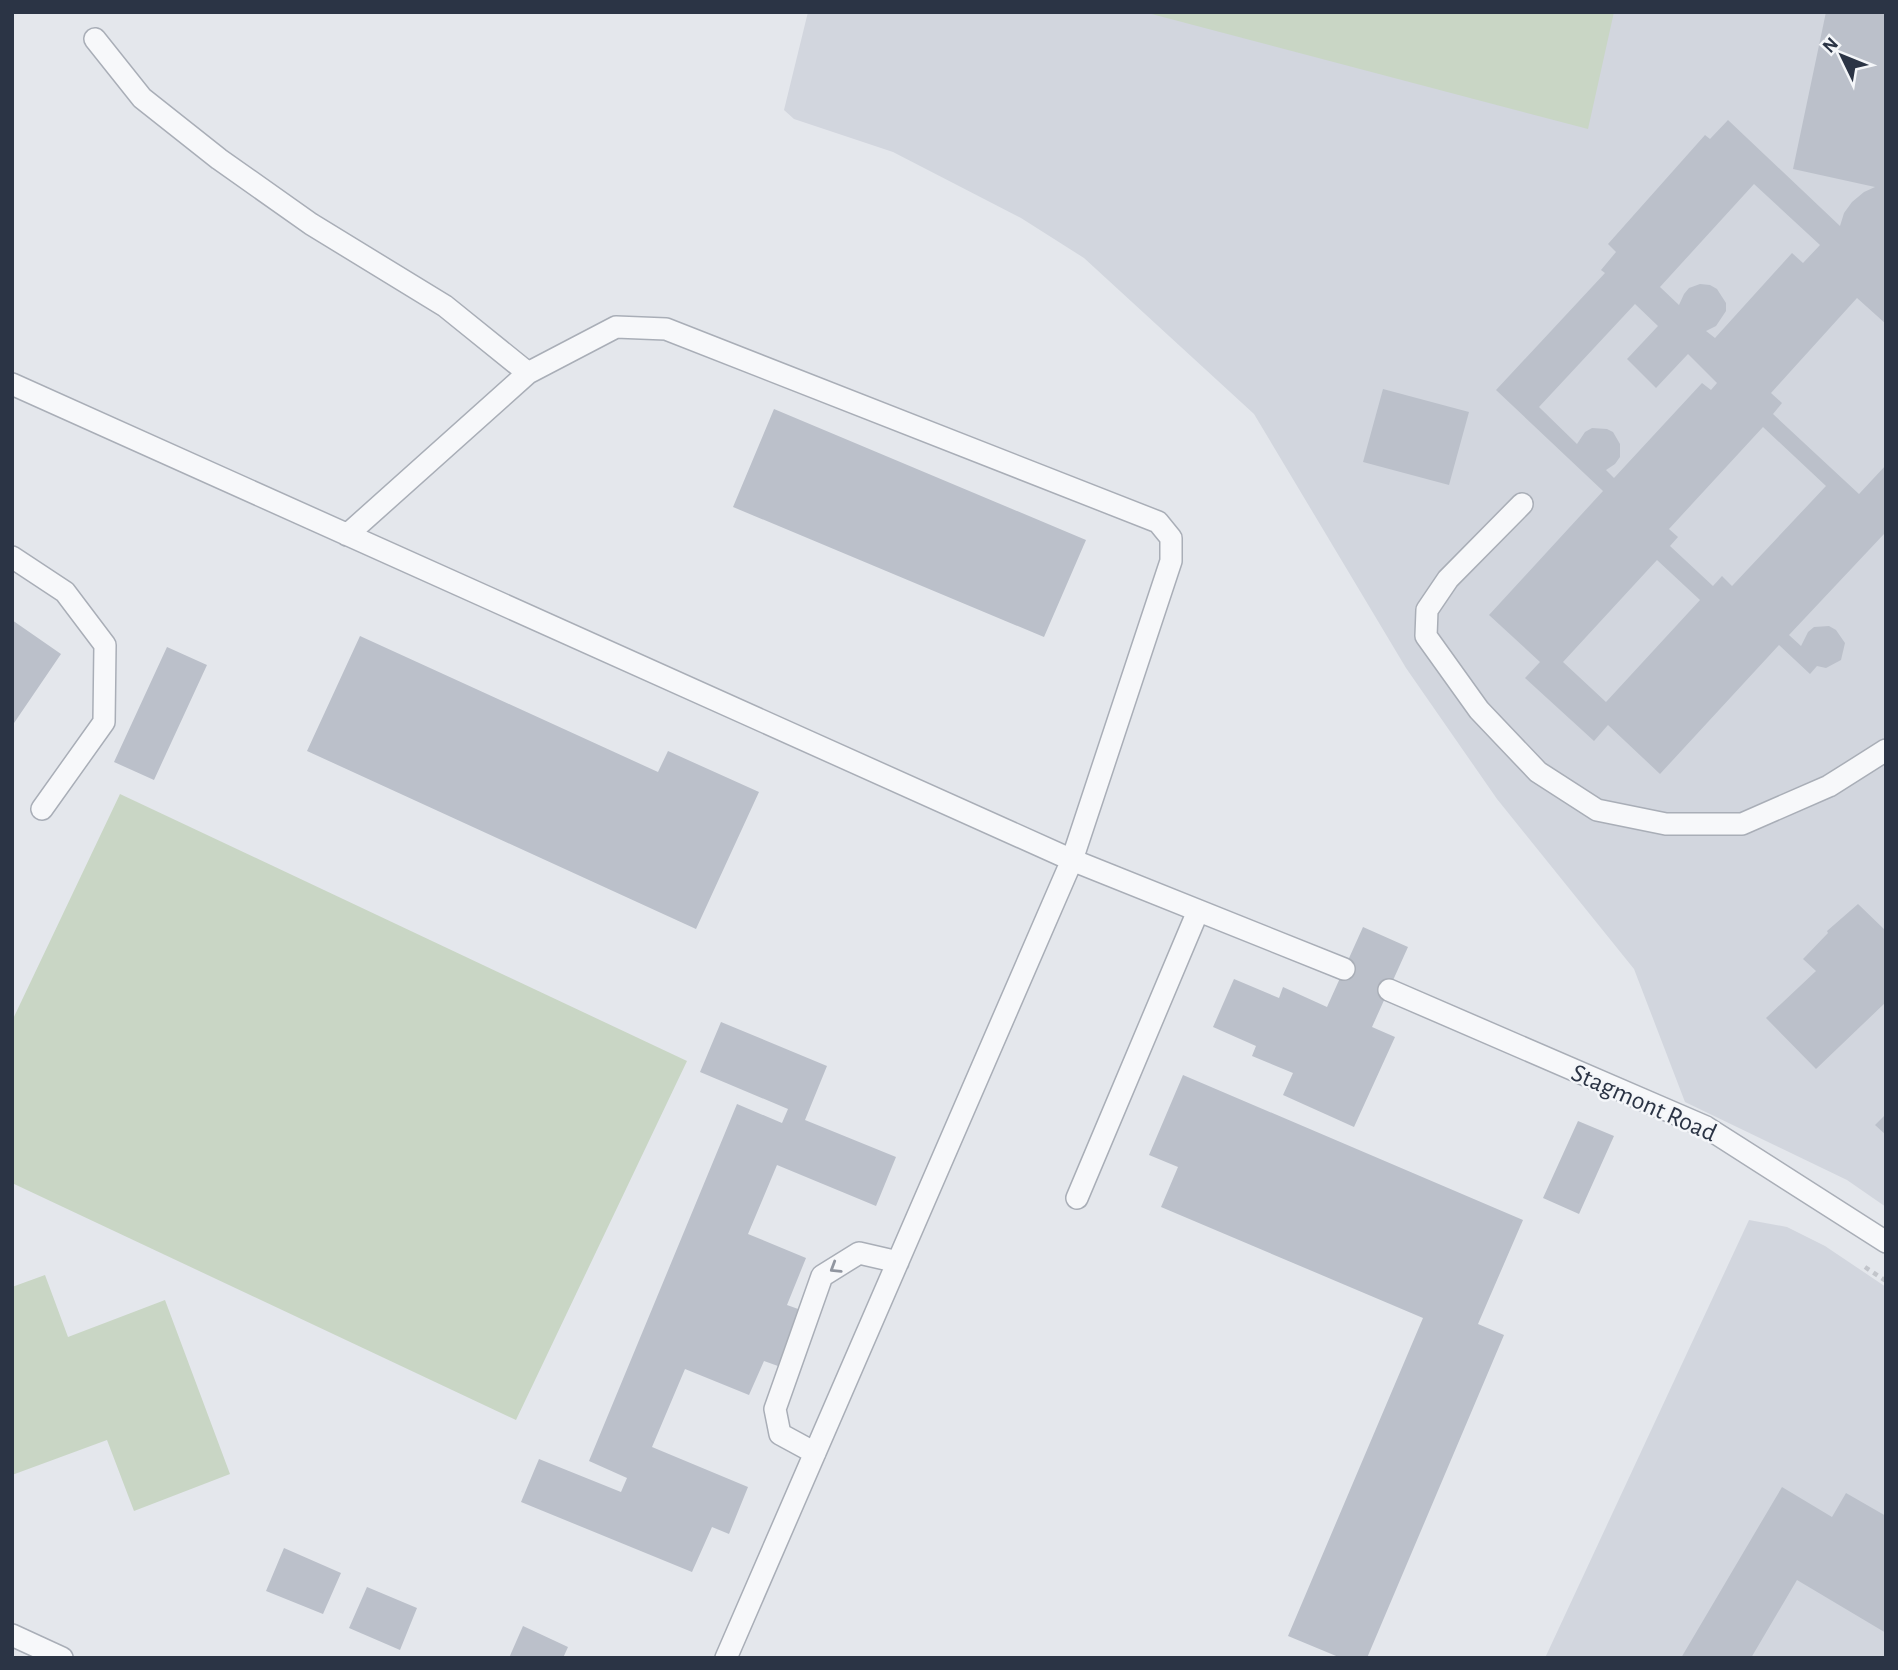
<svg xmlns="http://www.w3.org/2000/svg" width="1898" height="1670" font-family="'Alegreya Sans',sans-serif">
	<rect width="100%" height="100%" fill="#e4e7ec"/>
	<path fill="#d2d6de" d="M808,12H1886V1207L1847,1180L1685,1102L1634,969L1497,799L1406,668L1254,414L1084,258L1021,218L893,152L794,119L784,110Z
		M1749,1220L1787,1227L1825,1246L1886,1287V1658H1545Z"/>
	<path fill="#c9d6c5" d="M1144,12H1614L1588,129Z
		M120,794L687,1061L516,1420L12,1183V1021Z
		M45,1275L68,1337L165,1300L230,1474L134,1511L107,1440L12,1475V1287Z"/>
	<path fill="#bbc0ca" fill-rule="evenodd" d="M1826,12H1886V324L1857,298L1771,393L1782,403L1773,414L1859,494L1886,465V536L1884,534L1789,635L1801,646L1808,632L1814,627L1829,626L1836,630L1845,643L1841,660L1826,668L1817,666L1810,674L1779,645L1660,774L1608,725L1594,741L1525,678L1540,662L1489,615L1603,491L1496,390L1605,273L1601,270L1616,252L1608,244L1705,135L1710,139L1728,120L1840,226L1844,213L1852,202L1864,192L1875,187L1793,169ZM1754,184L1820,245L1803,263L1792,253L1715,338L1706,331L1716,326L1726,311V303L1717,289L1710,285L1700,284L1689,288L1684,294L1679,305L1660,287ZM1635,304L1658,326L1627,359L1656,388L1688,354L1717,383L1711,390L1702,383L1614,478L1606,470L1615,464L1620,457V444L1613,432L1607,429L1592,428L1585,432L1577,444L1539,407ZM1763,427L1826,486L1732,586L1722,576L1713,586L1670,546L1678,537L1669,529ZM1657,560L1700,600L1606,702L1563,662Z
		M1383,389L1469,412L1449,485L1363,462Z
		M774,409L1086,540L1044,637L733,507Z
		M12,620L61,654L12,726Z
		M360,636L658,772L668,751L759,792L696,929L307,751Z
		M167,647L207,665L154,780L114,762Z
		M1858,904L1886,931V1002L1816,1069L1766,1018L1816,971L1803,959L1828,933L1827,931Z
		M1363,927L1408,947L1372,1027L1395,1037L1354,1127L1283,1095L1293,1073L1252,1056L1256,1046L1213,1027L1234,979L1279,998L1283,987L1327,1007Z
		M721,1022L827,1066L805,1120L896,1157L876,1206L777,1165L748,1234L806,1258L787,1305L801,1310L778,1366L764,1361L749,1395L685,1369L652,1447L748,1487L729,1534L712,1527L692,1572L521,1502L539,1459L621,1492L627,1478L589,1461L737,1104L782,1123L788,1109L700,1072Z
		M1183,1075L1523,1220L1478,1324L1504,1335L1367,1658H1341L1288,1636L1423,1318L1161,1207L1178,1167L1149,1155Z
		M1886,1114V1135L1875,1125Z
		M1578,1121L1614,1136L1579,1214L1543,1198Z
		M1782,1487L1832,1517L1846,1493L1886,1516V1633L1797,1580L1751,1658H1681Z
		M284,1548L341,1573L323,1614L266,1591Z
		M367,1587L417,1608L400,1650L349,1628Z
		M523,1626L568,1647L563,1658H509Z"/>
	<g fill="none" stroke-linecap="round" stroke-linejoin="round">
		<g stroke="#a9aeb7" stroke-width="24">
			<path id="service" d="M95,39L142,98L219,159L311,224L445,306L528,373
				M12,384L1072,860L1344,969
				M1522,504L1448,579L1427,610L1426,636L1479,710L1538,772L1597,810L1666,824H1742L1829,786L1886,750
				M347,535L528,373L616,327L666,329L1158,522L1171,538V561L1072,860L726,1658
				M12,557L65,592L105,645L104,722L42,809
				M1389,990L1706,1127L1886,1242
				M1077,1198L1198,911
				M815,1453L780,1434L775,1409L822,1276L859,1253L898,1262
				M12,1635L62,1658"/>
		</g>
		<path stroke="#c2c5cb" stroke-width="4.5" stroke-dasharray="5 5" stroke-linecap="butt" d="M1865,1267L1886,1281"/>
		<use href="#service" stroke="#f7f8fa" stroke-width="21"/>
	</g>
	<defs><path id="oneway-chevron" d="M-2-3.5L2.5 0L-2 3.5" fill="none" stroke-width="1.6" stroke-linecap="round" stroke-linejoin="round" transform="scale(1.75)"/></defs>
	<use stroke="#9196a0" href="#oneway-chevron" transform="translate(835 1268) rotate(148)"/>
	<g text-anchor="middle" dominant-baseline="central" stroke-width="5" stroke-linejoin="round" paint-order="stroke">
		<g font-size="26" fill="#2b3445" stroke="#f4f6f9">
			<text transform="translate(1644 1103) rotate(24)">Stagmont Road</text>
		</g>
	</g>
	<rect width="1898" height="1670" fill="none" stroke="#2b3445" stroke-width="28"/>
	<g transform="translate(1842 56) rotate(313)" stroke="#f4f6f9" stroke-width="5" paint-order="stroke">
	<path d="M0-5L12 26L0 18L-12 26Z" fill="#2b3445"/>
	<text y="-10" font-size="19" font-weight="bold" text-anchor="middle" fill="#2b3445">N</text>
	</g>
</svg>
